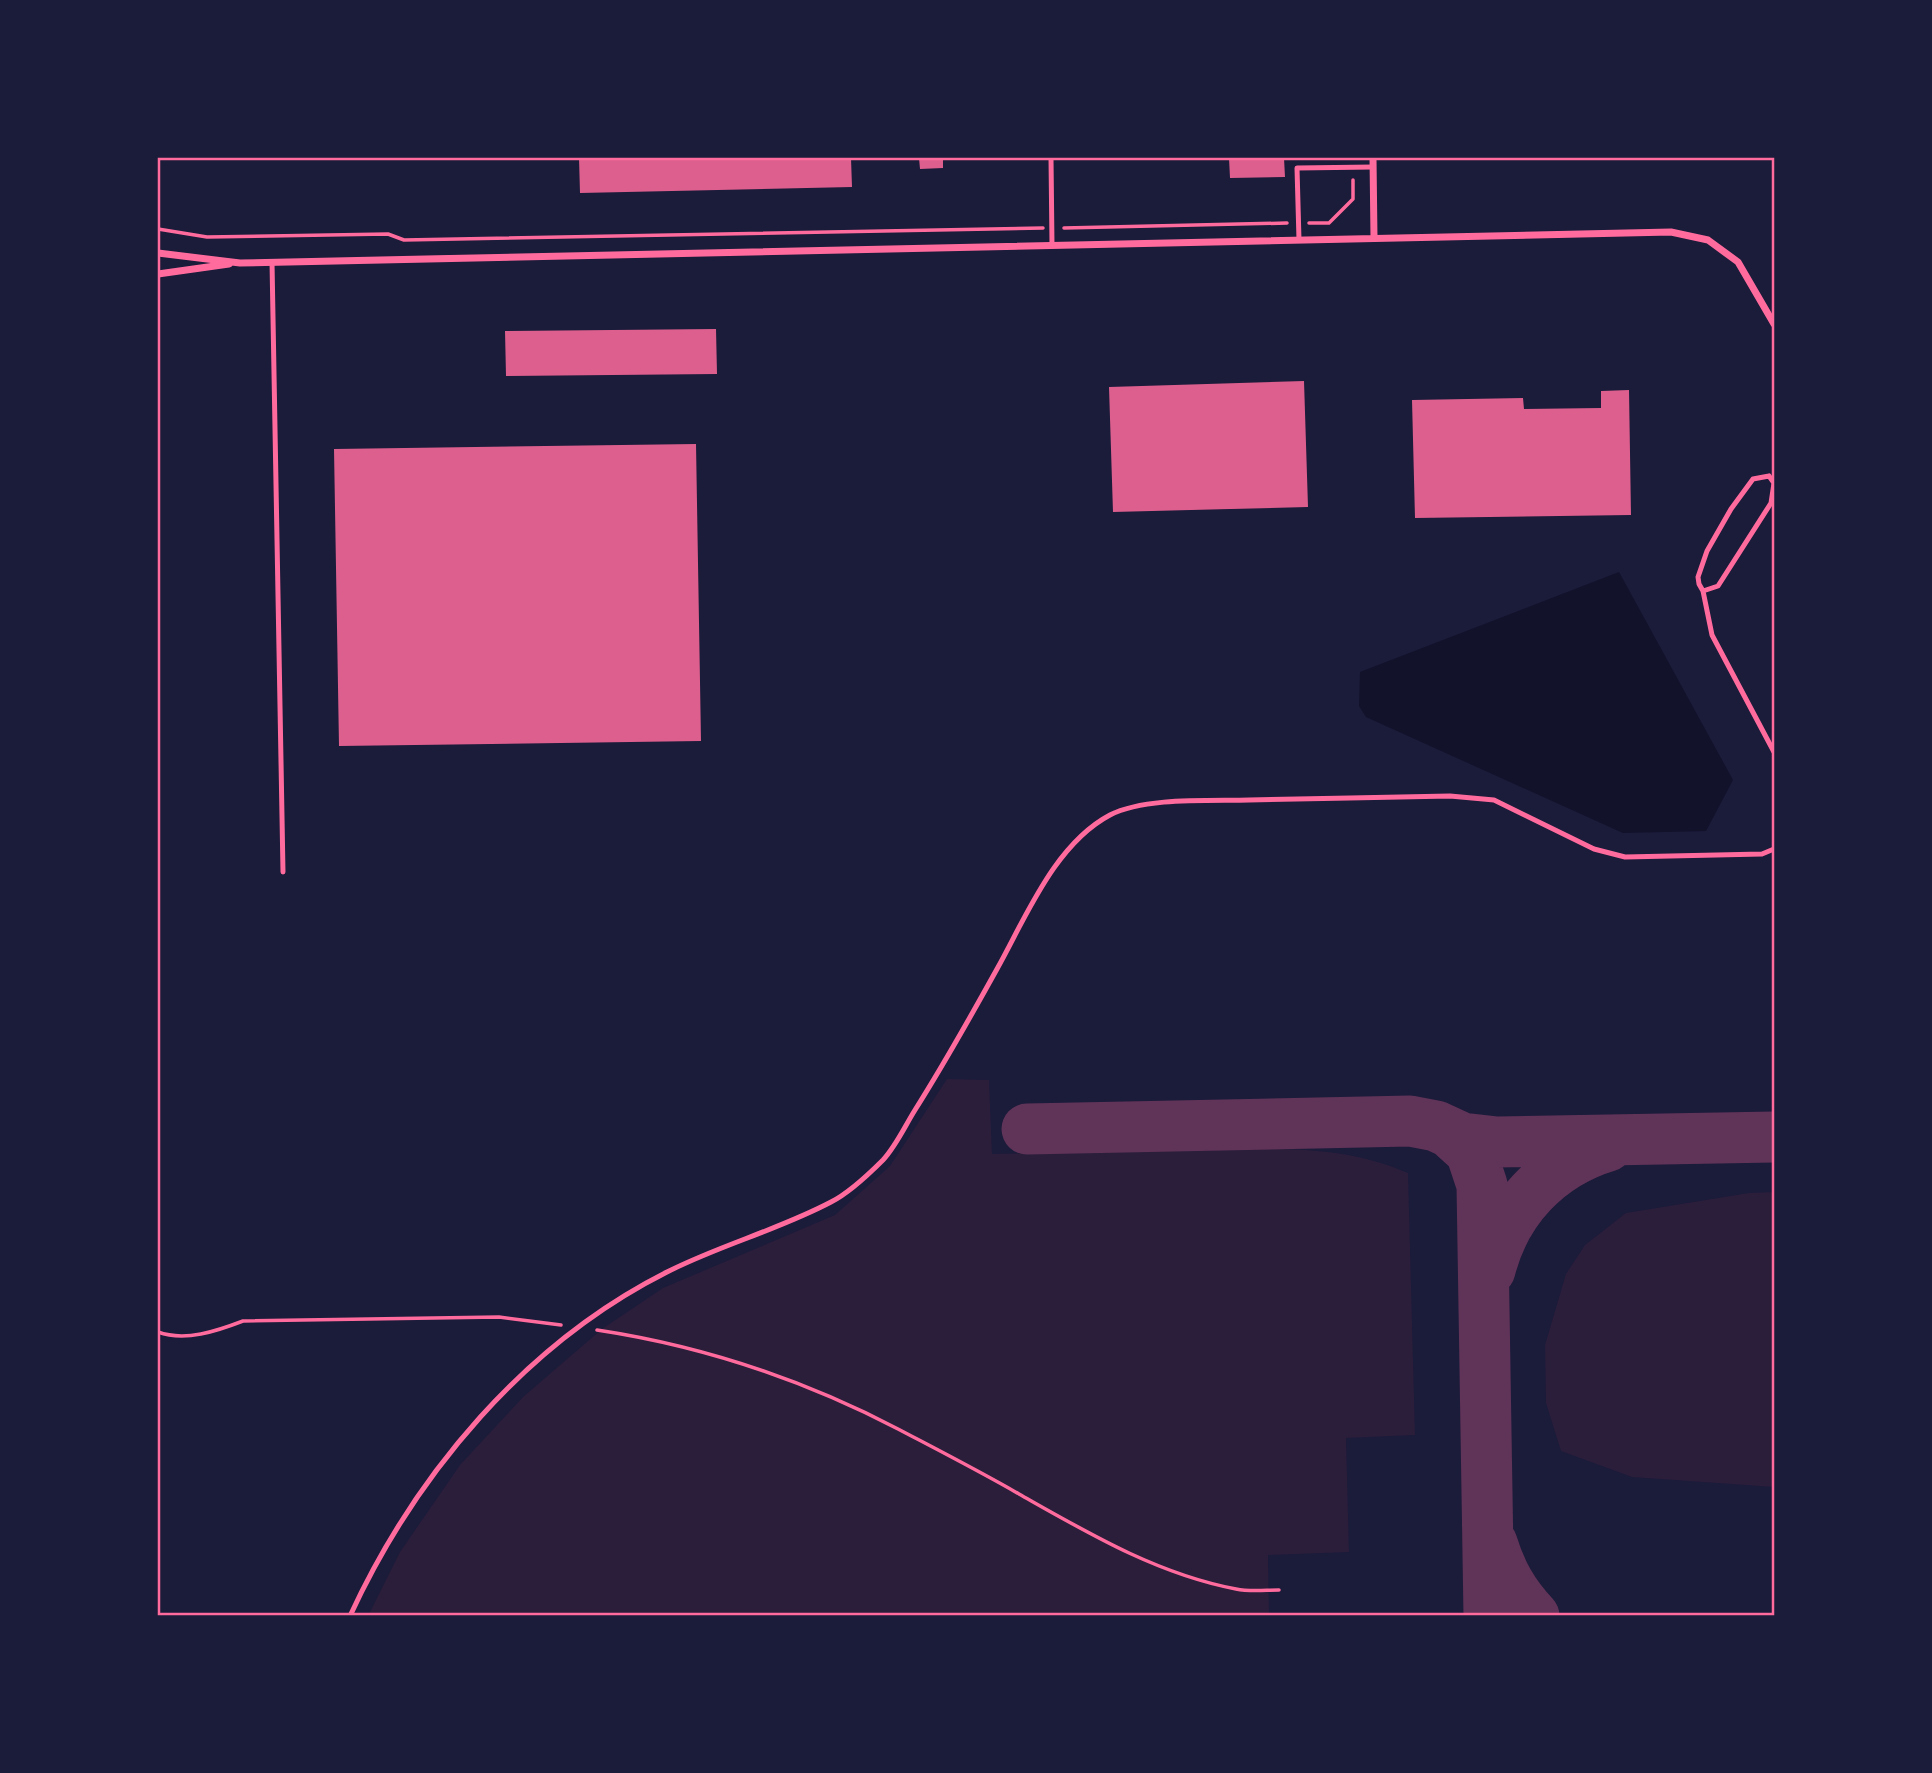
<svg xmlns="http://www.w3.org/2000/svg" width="1932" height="1773" font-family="Arial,sans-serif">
	<rect width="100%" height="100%" fill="#1b1b3a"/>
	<path fill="#2a1e3b" d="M947,1079L989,1080L992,1154C1056,1153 1121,1152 1185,1150C1259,1149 1339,1142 1408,1173L1415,1435L1346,1438L1349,1552L1268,1555L1269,1615L368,1616L400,1552L460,1465L523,1397L602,1329L663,1288L835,1215L890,1166Z
		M1774,1192V1487L1632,1477L1561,1451L1546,1403L1545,1345L1566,1274L1585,1245L1626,1213L1749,1193Z"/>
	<path fill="#12122b" d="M1619,572L1733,780L1706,831L1623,833L1366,717L1359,706L1360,672Z"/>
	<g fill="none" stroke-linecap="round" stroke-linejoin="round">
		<path stroke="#603358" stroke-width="51" d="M1027,1129L1410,1121L1436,1126L1462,1138L1497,1142L1774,1137
			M1449,1132L1471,1152L1482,1185L1489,1616
			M1490,1270C1505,1210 1548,1164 1608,1146
			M1492,1543C1501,1572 1513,1594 1534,1616"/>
	</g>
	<path fill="#dd5f8e" d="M579,158H851L852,187L580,193Z
		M919,158H943V168L920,169Z
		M1229,158H1284L1285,177L1230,178Z
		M716,329L717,374L506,376L505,331Z
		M1304,381L1308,507L1113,512L1109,387Z
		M1629,390L1631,515L1415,518L1412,400L1523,398L1524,409L1601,408V391Z
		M696,444L701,741L339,746L334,449Z"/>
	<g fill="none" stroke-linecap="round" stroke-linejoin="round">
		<path stroke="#ff6b9d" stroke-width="3.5" d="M1309,223H1329L1353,199V180
			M1064,228L1287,223
			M158,229L207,237L388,234L404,240L1043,228
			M597,1330C703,1346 802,1379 898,1429C938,1450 979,1471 1019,1494C1088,1533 1157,1574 1236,1589C1250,1592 1265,1590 1279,1590
			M158,1332C185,1342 217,1331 243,1321L499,1317L561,1325"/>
		<path stroke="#ff6b9d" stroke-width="5" d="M1051,158L1052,245
			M1299,240L1297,168L1373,167
			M272,262L283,872
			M1769,476L1753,479L1731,509L1707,551L1698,577L1699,584L1703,591L1712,635L1774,752
			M1703,591L1718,586L1771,503L1774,483L1769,476
			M350,1616C416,1473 526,1343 667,1272C720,1245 778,1230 831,1202C847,1194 870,1173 883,1160C896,1146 905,1126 915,1110C944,1064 971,1016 997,969C1026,917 1055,844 1110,815C1145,797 1210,801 1249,800C1316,799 1383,797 1450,796L1494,800L1594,849L1625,857L1762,854L1774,849"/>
		<path stroke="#ff6b9d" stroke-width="7" d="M1373,158L1374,238
			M158,253L240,263L1671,232L1708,240L1738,262L1774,324
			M158,274L229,264"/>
	</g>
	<rect width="1932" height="1773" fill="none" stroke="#1b1b3a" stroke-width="318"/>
	<rect x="159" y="159" width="1614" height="1455" fill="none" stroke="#ff6b9d" stroke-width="2.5"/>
</svg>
